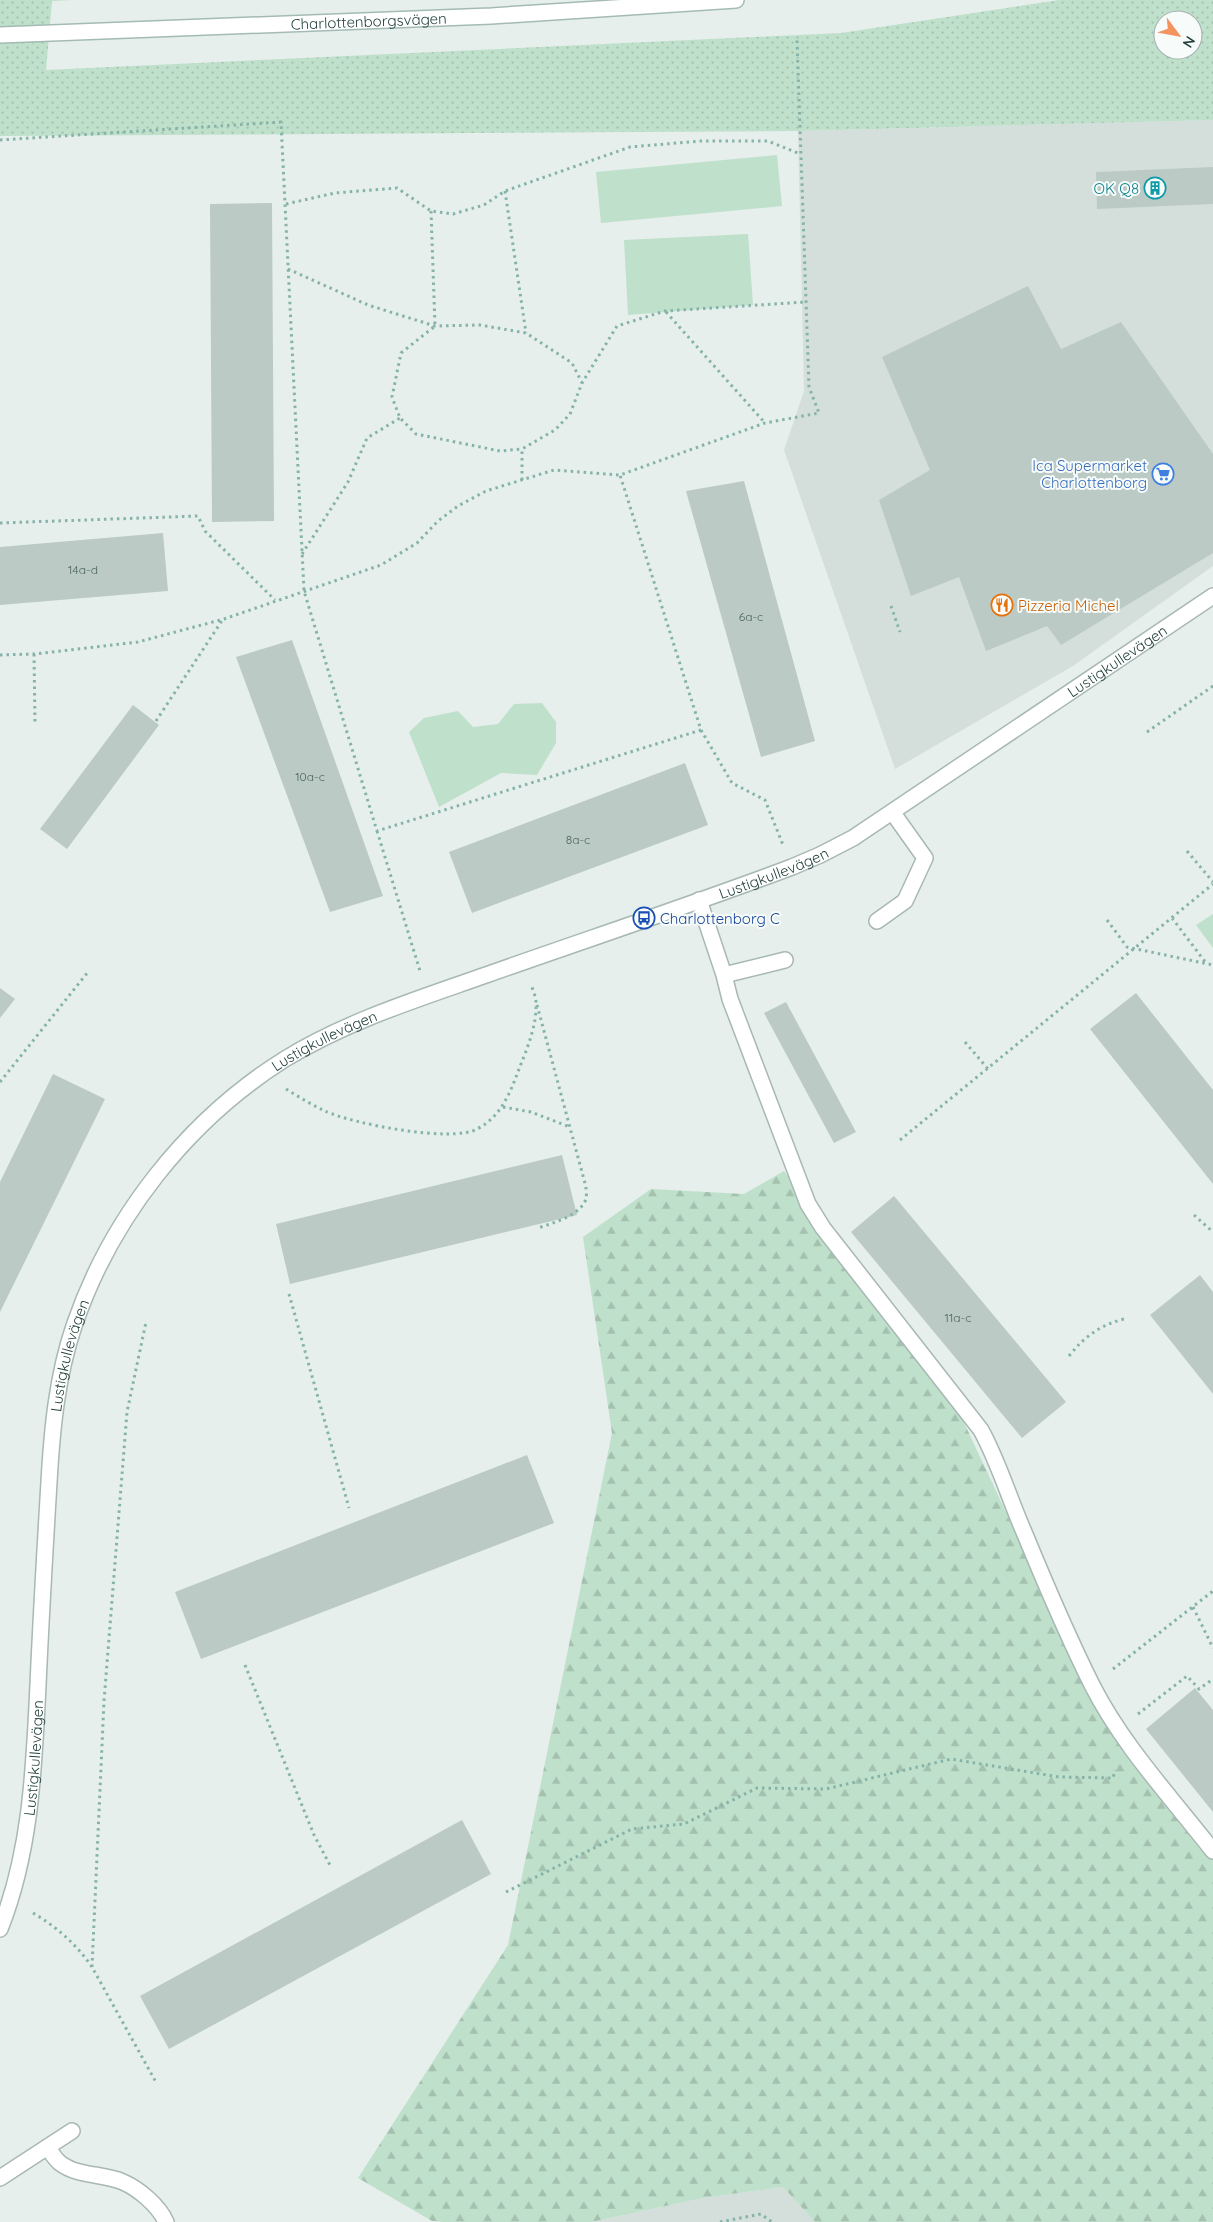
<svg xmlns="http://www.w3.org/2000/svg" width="1213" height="2222" font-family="Quicksand,sans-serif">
	<defs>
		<pattern id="grass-dots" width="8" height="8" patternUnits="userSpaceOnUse" patternTransform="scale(1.25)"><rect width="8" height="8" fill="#bfe0cb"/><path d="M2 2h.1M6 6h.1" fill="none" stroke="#a4c1af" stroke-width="1.8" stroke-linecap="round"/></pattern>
		<pattern id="forest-firs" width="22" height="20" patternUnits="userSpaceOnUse" patternTransform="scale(1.25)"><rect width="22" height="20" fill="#bfe0cb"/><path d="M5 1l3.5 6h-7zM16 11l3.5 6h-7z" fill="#a4c1af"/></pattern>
	</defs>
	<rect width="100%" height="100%" fill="#e6efec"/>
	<path fill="#d4dfdb" d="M1213,120V566L1073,666L895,769L784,450L804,391L798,131Z
		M783,2187L815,2222H591L703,2198Z"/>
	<path fill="url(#grass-dots)" fill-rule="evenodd" d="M0,0H73L52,1L46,70L841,33L1059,0H1213V120L798,131L0,136ZM1163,20H1193V50H1163Z"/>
	<path fill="url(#forest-firs)" d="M784,1171L938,1367L1011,1523L1121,1738L1213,1854V2222H815L783,2187L703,2198L591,2222H443L432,2221L358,2178L508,1945L612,1433L583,1237L651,1189L744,1194Z"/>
	<path fill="#bfe0cb" d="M777,155L782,206L601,223L596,172Z
		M748,234L753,305L628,315L624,240Z
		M542,703L556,722V743L537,775L501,773L439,807L409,732L424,718L458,711L473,727L498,724L514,704Z
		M1213,914V948L1196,925Z"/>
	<path fill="#bbcac5" d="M1213,167V204L1097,209L1096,172Z
		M272,203L274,521L212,522L210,204Z
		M1028,286L1061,349L1121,322L1213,454V553L1061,645L1047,626L986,651L959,577L911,596L879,500L930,470L882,357Z
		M744,481L815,741L761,757L686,491Z
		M163,533L168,591L0,605V547Z
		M292,640L383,896L330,912L236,657Z
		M133,705L159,725L67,849L40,829Z
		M685,763L708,825L472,913L449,852Z
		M0,988L15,999L0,1018Z
		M1136,993L1213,1090V1184L1090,1029Z
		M786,1002L856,1132L834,1143L764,1013Z
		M53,1074L105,1099L0,1312V1182Z
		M562,1155L577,1215L290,1284L276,1224Z
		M894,1196L1066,1402L1022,1438L851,1232Z
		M1200,1275L1213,1292V1394L1150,1315Z
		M527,1455L554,1523L201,1659L175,1592Z
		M1195,1688L1213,1710V1812L1146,1729Z
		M462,1820L491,1874L169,2049L140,1996Z"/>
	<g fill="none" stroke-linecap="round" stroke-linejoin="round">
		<g stroke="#a8b8b4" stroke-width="18">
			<path id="lane" d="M699,900L724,975L785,960
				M877,921L905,901L925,858L893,813
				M724,975L730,999L808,1204L823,1228L981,1430C999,1463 1009,1498 1024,1532C1045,1583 1067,1635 1092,1685C1123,1746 1171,1797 1213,1851
				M47,2147C51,2152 55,2159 60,2163C78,2177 103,2173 123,2182C139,2189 159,2206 166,2222
				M0,2178L72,2131"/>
		</g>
		<g stroke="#a8b8b4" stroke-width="18">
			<g id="street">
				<path id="s1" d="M0,1929C31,1851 34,1768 38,1685C41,1617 45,1549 49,1482C52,1429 57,1376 74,1326C111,1217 188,1120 285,1059C347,1021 418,999 486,975C588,939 691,905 792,867L820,855L853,838L1213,596"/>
			</g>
		</g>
		<g stroke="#a4bbb5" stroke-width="18">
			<g id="secondary">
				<path id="s2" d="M0,35L491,16L736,0"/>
			</g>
		</g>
		<path stroke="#86b3a9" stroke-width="3" stroke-dasharray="2.5 4" stroke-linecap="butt" d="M0,140L281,122L304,591L377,831L701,730L620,475
			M505,191L526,333
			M286,204L335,193L397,188L431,211L453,214L484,205L505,191L630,147L701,141H768L800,154
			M431,211L435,326L401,353L392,397L400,418L416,434L500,451L522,449
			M288,269L368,305L435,326L480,325L526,333L572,363L582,383
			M666,312L765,423
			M522,480V449L555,430L570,414L582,383L617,326L665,311L805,302
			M0,523L198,516L205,531L275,600
			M302,554L348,482L367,438L400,418
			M891,606L900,632
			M34,654L35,724
			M0,655L34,654L138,642L224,619L381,565L417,543L438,521L458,506L486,491L554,470L620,475L765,423L819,413L809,387L797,40
			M156,721L223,619
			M701,730L732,783L765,800L783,845
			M1147,732L1213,686
			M377,831L420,971
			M1187,851L1213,882
			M1172,918L1206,963
			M1107,920L1127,947L1213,965
			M537,1005L586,1187C586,1191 587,1196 586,1199C580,1216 553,1223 538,1228
			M965,1042L988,1069
			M0,1082L88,972
			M286,1089C299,1097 312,1105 325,1111C353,1124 452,1143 477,1129C501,1117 510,1093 519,1069C527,1049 537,1025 536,1003C536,997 533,990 531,985
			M503,1107L531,1112L570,1127
			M900,1140L1213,884
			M1194,1215L1213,1232
			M289,1294L349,1508
			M1069,1356C1084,1337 1100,1325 1124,1319
			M1193,1607L1213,1648
			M245,1665L314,1835L331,1867
			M1113,1669L1213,1591
			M1138,1714L1187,1676L1199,1689L1213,1679
			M506,1892L632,1829L684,1824L757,1788L826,1789L951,1759L1059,1777L1113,1778L1115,1770
			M33,1913C57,1927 77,1945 92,1967L157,2084
			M92,1967L104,1701L127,1412L146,1322
			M720,2222L761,2214L772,2222"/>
		<use href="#lane" stroke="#fff" stroke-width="15"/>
		<use href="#street" stroke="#fff" stroke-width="15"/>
		<use href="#secondary" stroke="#fff" stroke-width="15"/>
	</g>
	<defs>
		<g id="building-ring" transform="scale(1.125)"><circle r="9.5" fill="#f7fbf9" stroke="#0f9aa8" stroke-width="1.5"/><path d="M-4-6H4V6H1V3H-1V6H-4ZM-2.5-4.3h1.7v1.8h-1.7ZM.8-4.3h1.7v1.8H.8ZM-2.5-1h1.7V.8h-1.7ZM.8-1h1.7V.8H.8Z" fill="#0f9aa8"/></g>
		<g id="supermarket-ring" transform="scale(1.125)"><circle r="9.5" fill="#f7fbf9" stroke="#3f7fe0" stroke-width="1.5"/><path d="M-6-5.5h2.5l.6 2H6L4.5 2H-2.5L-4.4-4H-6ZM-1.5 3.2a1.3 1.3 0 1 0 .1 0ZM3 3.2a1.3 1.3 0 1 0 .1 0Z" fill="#3f7fe0"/></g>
		<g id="restaurant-ring" transform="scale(1.125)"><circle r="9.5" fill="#f7fbf9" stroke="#e8710a" stroke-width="1.5"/><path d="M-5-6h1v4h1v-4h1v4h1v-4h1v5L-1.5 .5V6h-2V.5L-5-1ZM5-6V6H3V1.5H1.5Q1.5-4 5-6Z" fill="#e8710a"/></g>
		<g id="bus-ring" transform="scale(1.125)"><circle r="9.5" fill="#f7fbf9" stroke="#1a4fb4" stroke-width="1.5"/><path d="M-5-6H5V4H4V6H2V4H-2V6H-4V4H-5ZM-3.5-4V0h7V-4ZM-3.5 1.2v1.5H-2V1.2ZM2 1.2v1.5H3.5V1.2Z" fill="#1a4fb4"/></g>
	</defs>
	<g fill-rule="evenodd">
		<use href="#building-ring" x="1155" y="188"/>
		<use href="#supermarket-ring" x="1163" y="474"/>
		<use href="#restaurant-ring" x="1002" y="605"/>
		<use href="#bus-ring" x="644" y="918"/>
	</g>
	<g text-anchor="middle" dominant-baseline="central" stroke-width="4" stroke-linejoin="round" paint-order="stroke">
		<g font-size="12" fill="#4a645f">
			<text x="83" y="569">14a-d</text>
			<text x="751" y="616">6a-c</text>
			<text x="310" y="776">10a-c</text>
			<text x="578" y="839">8a-c</text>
			<text x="958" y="1317">11a-c</text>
		</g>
		<g font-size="15" fill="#24423d" stroke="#f7fbf9">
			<text stroke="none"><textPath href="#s2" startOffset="369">Charlottenborgsvägen</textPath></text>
			<text stroke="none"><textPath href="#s1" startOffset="1885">Lustigkullevägen</textPath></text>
			<text stroke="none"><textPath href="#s1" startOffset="1480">Lustigkullevägen</textPath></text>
			<text stroke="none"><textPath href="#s1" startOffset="1000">Lustigkullevägen</textPath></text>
			<text stroke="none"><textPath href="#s1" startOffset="580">Lustigkullevägen</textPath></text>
			<text stroke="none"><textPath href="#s1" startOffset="175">Lustigkullevägen</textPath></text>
		</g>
		<g font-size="15" fill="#0d838f" stroke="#f7fbf9" text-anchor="end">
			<text x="1139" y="188">OK Q8</text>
		</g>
		<g font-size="15" fill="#366cbe" stroke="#f7fbf9" text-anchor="end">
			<text x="1147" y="465">Ica Supermarket<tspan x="1147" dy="17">Charlottenborg</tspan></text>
		</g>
		<g font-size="15" fill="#c56008" stroke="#f7fbf9" text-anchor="start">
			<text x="1018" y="605">Pizzeria Michel</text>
		</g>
		<g font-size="15" fill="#164399" stroke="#f7fbf9" text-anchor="start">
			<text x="660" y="918">Charlottenborg C</text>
		</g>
	</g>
	<g transform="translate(1178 35) rotate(122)"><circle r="24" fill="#f7fbf9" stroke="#a3b1ae"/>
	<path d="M0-4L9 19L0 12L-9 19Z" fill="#f39360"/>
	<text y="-8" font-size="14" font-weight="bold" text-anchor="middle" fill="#24423d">N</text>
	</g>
</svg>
